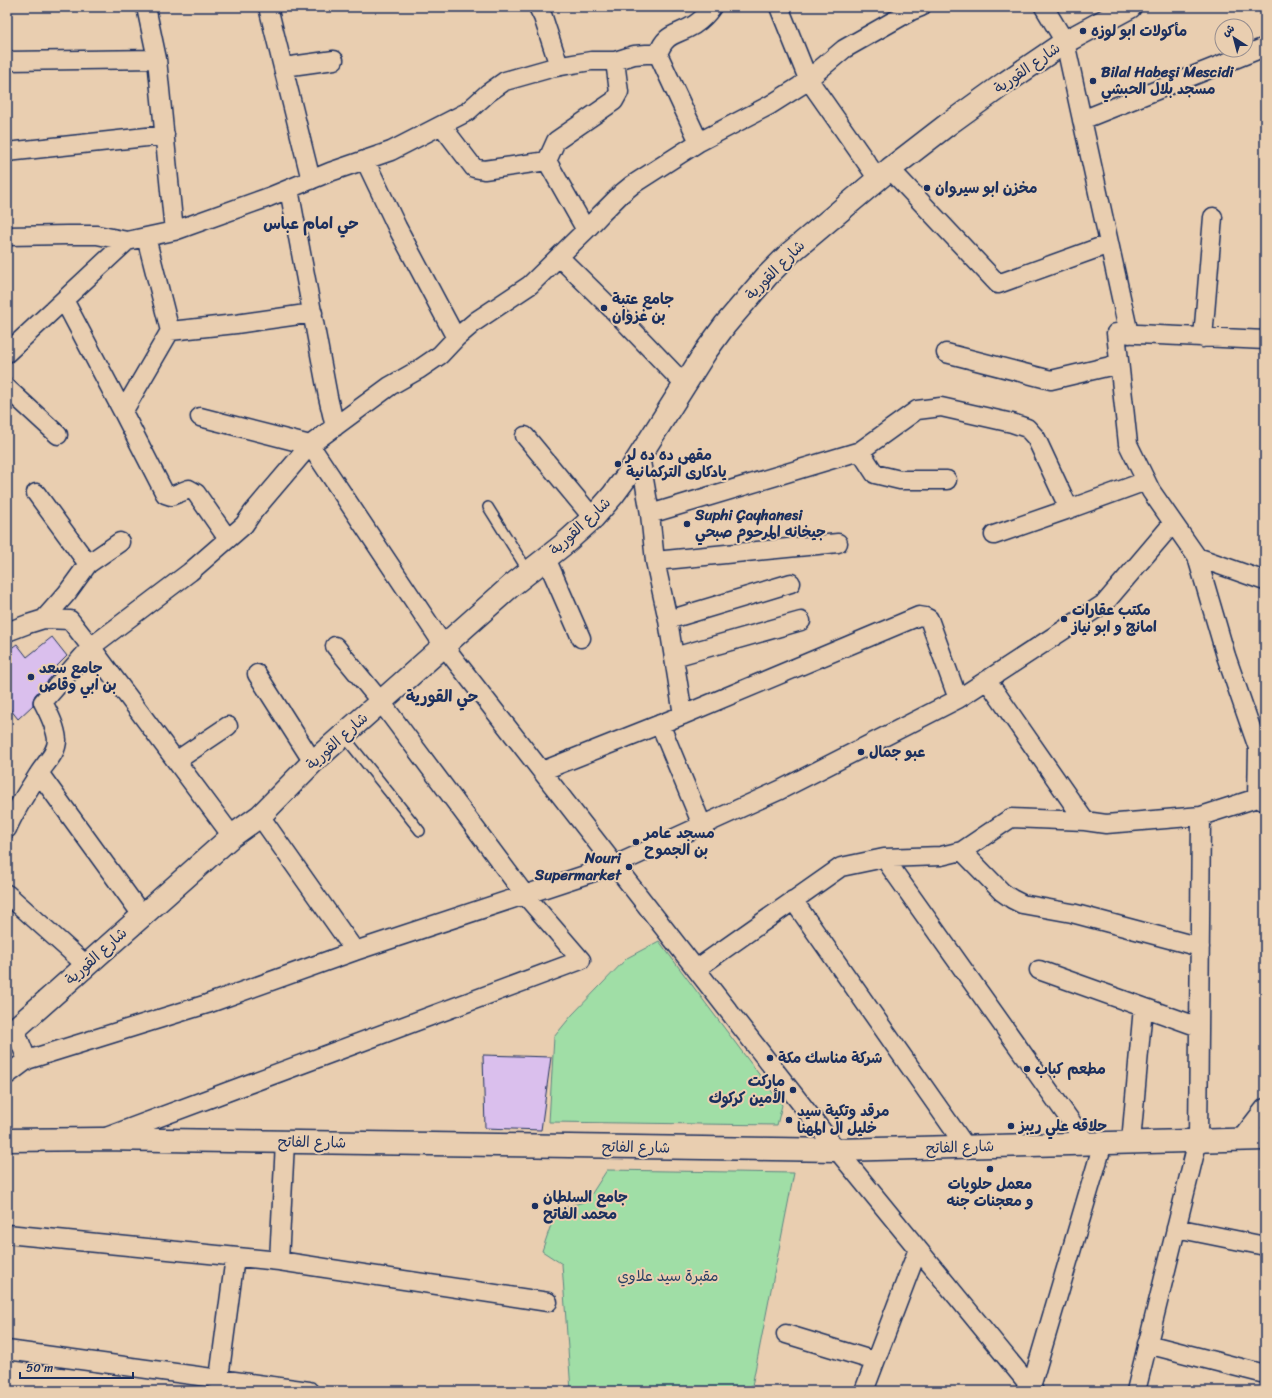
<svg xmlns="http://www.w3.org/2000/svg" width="1272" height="1398" font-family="Sriracha,'Playpen Sans Arabic',sans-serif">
	<rect width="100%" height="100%" fill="#e9ceb0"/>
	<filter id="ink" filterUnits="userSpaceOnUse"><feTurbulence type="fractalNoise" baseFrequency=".025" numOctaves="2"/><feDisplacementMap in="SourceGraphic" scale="8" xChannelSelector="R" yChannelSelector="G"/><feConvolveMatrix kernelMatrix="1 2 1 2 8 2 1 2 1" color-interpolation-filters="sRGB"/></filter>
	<g filter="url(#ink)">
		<path fill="#a0dea6" stroke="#5e8682" d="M659,941L782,1105L777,1125L549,1122L554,1037L572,1015L627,958Z
			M607,1170L794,1173L751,1391H571L562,1264L542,1251L556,1210L587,1201Z"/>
		<path fill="#dabfed" stroke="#1b2f5e" d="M52,637L67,656L53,670L54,674L35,695L33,700V705L18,719L7,705V651L17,644L27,657Z
			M483,1055L551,1057L541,1130L485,1128Z"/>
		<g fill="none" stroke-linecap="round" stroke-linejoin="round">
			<g stroke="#1b2f5e" stroke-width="12">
				<path id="service" d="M488,507L528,571
					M343,735L420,831"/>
			</g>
			<g stroke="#1b2f5e" stroke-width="21">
				<path id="minor" d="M146,7L157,59L174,231
					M268,7L311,180
					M538,7L543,17L559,66
					M779,7L808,79L878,179
					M1044,7L1065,42L1129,334
					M658,54C666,32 676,36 694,25C700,21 708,13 712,7
					M7,61L157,59
					M284,67L334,60
					M1082,120L1265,47
					M442,126L474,168L484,170L547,161L586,230
					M699,142L770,105L800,86L844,49L911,11L921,7
					M7,152L165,135
					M365,160L397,227L456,338
					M547,161L556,141L614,101L619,92L615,61
					M890,169L998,284L1109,244
					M289,189L328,397L335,427
					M7,236L68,235H97L127,241L174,231L269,197L330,172L391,151L467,112L488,93L505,81L551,68L567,65L591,61H615L634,55L646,54H658L699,142L632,185L621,194L601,214L586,230L530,285L476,321L456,338L440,355L418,370L390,386L310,445L253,512L244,525L190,572L91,647L43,702C49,714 56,727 57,740C57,754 44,764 38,775C27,792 15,810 7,829
					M559,257L619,316L685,385
					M64,300L123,412L170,331L146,237
					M170,331L236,324L313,313
					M1203,338L1213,217
					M1265,340L1116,333L1128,444L1151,491L1197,557L1226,656L1258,748L1257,798L1265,802
					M7,353L127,241
					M946,353L1051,380L1119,364
					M7,388L58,435
					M123,412L165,494L171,496L189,489L196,493L228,539
					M200,417L310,445L444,646L837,1150L1034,1391
					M525,436L593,518
					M860,451L875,474L900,480H947
					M640,456L650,514L655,561L668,620L683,715
					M36,493L88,564
					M650,514L860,451L917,410L941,407L1012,423L1027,428L1036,438L1069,509L1146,481
					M994,535L1069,509
					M1197,557L1265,581
					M546,558L581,638
					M655,561L838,543
					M44,619L67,593L88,564L120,542
					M668,620L791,583
					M7,632L28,624L44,619L70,620L91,647L232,836
					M674,657L801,621
					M257,674L313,762
					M987,680L1085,821
					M660,724L702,825
					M176,761L228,726
					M542,771L683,715L919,616L925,617L929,619L958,699
					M39,773L142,915
					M260,816L355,951
					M962,851L1002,892L1012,899L1022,904L1072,913L1200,947
					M884,858L1087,1144
					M7,894L86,965
					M793,900L966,1147
					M696,969L841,867L884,858L941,856L962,851L1011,818L1085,821L1106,824L1201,816L1257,798
					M1039,970L1199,1027
					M15,1029L27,1060
					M7,1075L27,1060L207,1004L355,951L615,865L780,790L958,699L1105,603L1173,523
					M106,1137L581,960L525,895L381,702L335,646
					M1241,1139L1265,1108
					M1131,1142L1143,1007
					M1176,1228L1265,1246
					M7,1234L279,1261L548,1302
					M279,1261L285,1142
					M786,1334L875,1361
					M1147,1344L1265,1374
					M7,1350L309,1391
					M1031,1387L1103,1143
					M219,1391V1378L235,1257
					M864,1391L918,1249
					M1136,1391L1198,1140L1201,816"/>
			</g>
			<g stroke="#1b2f5e" stroke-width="25">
				<path id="tertiary" d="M7,1036L232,836L260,816L313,762L511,586L563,545L593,518L613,495L627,476L706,351L725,325L767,276L790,253L890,169L947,125L1005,83L1065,42L1130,7
					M7,1140L101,1139L837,1150L1265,1139"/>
			</g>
			<use href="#service" stroke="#e9ceb0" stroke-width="9"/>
			<use href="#minor" stroke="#e9ceb0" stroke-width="18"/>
			<use href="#tertiary" stroke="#e9ceb0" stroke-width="22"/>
		</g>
	</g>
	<g fill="#1b2f5e" stroke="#e9ceb0" stroke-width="1.5">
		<circle cx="1083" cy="31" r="4"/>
		<circle cx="1093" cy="81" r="4"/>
		<circle cx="927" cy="188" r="4"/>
		<circle cx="604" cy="308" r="4"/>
		<circle cx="618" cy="464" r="4"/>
		<circle cx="687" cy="524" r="4"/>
		<circle cx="1064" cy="619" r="4"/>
		<circle cx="31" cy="677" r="4"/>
		<circle cx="861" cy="752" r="4"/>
		<circle cx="636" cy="842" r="4"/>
		<circle cx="629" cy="867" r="4"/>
		<circle cx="770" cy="1058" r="4"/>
		<circle cx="1027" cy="1069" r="4"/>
		<circle cx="793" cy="1090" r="4"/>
		<circle cx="789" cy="1120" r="4"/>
		<circle cx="1011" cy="1126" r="4"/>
		<circle cx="990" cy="1169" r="4"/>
		<circle cx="535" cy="1206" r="4"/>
	</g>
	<g text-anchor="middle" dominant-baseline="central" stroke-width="4" stroke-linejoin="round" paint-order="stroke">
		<g font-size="15" font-weight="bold" fill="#1b2f5e" stroke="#e9ceb0" text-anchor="start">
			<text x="1091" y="31">مأكولات ابو لوزه</text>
			<text x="1101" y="72">Bilal Habeşi Mescidi<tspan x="1101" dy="17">مسجد بلال الحبشي</tspan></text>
			<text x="935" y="188">مخزن ابو سيروان</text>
			<text x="612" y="299">جامع عتبة<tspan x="612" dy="17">بن غزوان</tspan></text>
			<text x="626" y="455">مقهى ده ده لر<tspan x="626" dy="17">يادكارى التركمانية</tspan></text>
			<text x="695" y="515">Suphi Çayhanesi<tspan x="695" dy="17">جيخانه المرحوم صبحي</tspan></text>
			<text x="1072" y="610">مكتب عقارات<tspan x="1072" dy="17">امانج و ابو نياز</tspan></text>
			<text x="39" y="668">جامع سعد<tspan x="39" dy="17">بن ابي وقاص</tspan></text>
			<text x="869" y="752">عبو جمال</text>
			<text x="644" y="833">مسجد عامر<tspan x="644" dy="17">بن الجموح</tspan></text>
			<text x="621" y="858" text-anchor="end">Nouri<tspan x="621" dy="17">Supermarket</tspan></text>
			<text x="778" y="1058">شركة مناسك مكة</text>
			<text x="1035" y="1069">مطعم كباب</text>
			<text x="785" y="1081" text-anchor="end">ماركت<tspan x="785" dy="17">الأمين كركوك</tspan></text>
			<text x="797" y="1111">مرقد وتكية سيد<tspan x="797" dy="17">خليل ال المهنا</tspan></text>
			<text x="1019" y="1126">حلاقه علي ريبز</text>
			<text x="990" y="1184" text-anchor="middle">معمل حلويات<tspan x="990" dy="17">و معجنات جنه</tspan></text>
			<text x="543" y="1197">جامع السلطان<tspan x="543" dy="17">محمد الفاتح</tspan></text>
		</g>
		<g font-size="15" fill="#1b2f5e" stroke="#e9ceb0">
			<text transform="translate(1027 68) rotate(-35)">شارع القورية</text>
			<text transform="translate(775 270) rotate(-45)">شارع القورية</text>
			<text transform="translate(580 526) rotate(-43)">شارع القورية</text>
			<text transform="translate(337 741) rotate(-42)">شارع القورية</text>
			<text transform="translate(96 956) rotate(-42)">شارع القورية</text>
			<text transform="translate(312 1142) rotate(1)">شارع الفاتح</text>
			<text transform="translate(636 1147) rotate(1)">شارع الفاتح</text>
			<text transform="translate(960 1147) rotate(-2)">شارع الفاتح</text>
		</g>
		<g font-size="15" fill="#284065" stroke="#e9ceb0">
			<text x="668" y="1276">مقبرة سيد علاوي</text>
		</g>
		<g font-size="16" font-weight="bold" fill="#1b2f5e" stroke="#e9ceb0">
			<text x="311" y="223">حي امام عباس</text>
			<text x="442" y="696">حي القورية</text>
		</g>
	</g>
	<rect width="1272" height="1398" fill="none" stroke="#e9ceb0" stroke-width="24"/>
	<rect x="12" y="12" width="1248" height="1374" fill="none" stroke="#1b2f5e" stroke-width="1.5" filter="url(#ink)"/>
	<g transform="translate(1234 38) rotate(324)"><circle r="19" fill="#e9ceb0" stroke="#978e8f"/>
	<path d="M0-3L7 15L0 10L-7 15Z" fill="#1b2f5e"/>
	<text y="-6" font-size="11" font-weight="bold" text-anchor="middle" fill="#1b2f5e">ش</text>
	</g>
	<path d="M20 1372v6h113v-6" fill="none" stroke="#1b2f5e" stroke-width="2"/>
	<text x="26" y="1372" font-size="12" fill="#1b2f5e" stroke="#e9ceb0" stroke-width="3" paint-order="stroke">50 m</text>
</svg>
